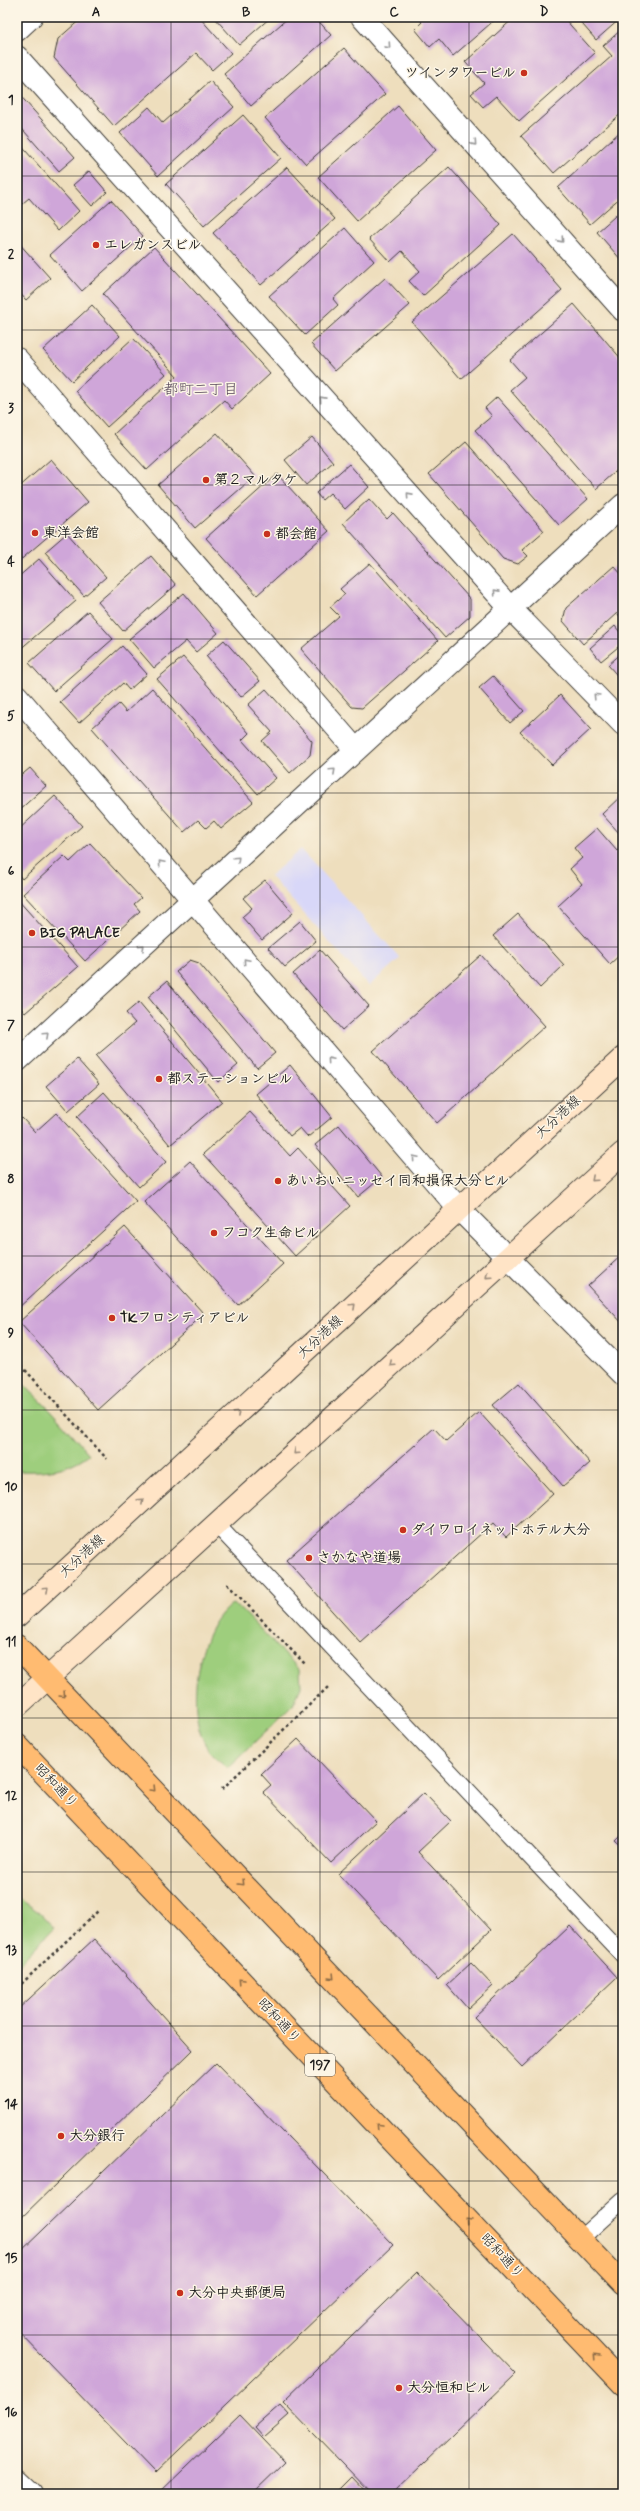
<svg xmlns="http://www.w3.org/2000/svg" width="640" height="2511" font-family="Mynerve,'Klee One',sans-serif">
	<rect width="100%" height="100%" fill="#fcf5e5"/>
	<filter id="ink" filterUnits="userSpaceOnUse"><feTurbulence type="fractalNoise" baseFrequency=".025" numOctaves="2"/><feDisplacementMap in="SourceGraphic" scale="8" xChannelSelector="R" yChannelSelector="G"/><feConvolveMatrix kernelMatrix="1 2 1 2 8 2 1 2 1" color-interpolation-filters="sRGB"/></filter>
	<filter id="wash" filterUnits="userSpaceOnUse"><feTurbulence type="fractalNoise" baseFrequency=".012" numOctaves="4" result="noise"/><feDisplacementMap in="SourceGraphic" scale="16" xChannelSelector="R" yChannelSelector="G"/><feGaussianBlur stdDeviation="0.9" result="paint"/><feColorMatrix in="noise" values="0 0 0 0 0 0 0 0 0 0 0 0 0 0 0 0 0 1.4 0 .05"/><feComposite in="paint" operator="in"/></filter>
	<g filter="url(#wash)">
		<rect width="100%" height="100%" fill="#eedebd"/>
		<path fill="#d8d7f8" d="M301,849L400,958L369,986L270,876Z"/>
		<path fill="#9ece7d" stroke="#5d754c" d="M17,1378L51,1411L89,1454C67,1471 44,1472 17,1471Z
			M232,1604L241,1609L300,1670L301,1687L293,1705L228,1768C222,1762 212,1756 208,1749C184,1712 196,1630 232,1604Z
			M17,1897L40,1913L54,1928L17,1966Z"/>
		<g id="blocks">
			<path fill="#cfa6d9" d="M83,17H199L231,53L212,70L196,53L114,126L54,58L58,39Z
				M214,17H271L239,45Z
				M289,17H315L331,35L251,106L224,74Z
				M418,17H498L453,56L439,39L430,47L415,29L422,22Z
				M515,17H563L595,53L519,121L496,96L483,107L471,94L484,83L465,62Z
				M576,17H620L621,18L596,40Z
				M623,28V112L554,173L521,136L612,56L603,46Z
				M344,48L385,94L306,164L265,118Z
				M210,81L234,107L158,176L120,133L149,107L163,123Z
				M17,92L75,157L59,171L17,123Z
				M398,106L436,150L357,221L318,177Z
				M243,115L281,158L204,226L166,184Z
				M623,129V195L590,224L558,188Z
				M17,141L79,211L58,231L29,198L17,208Z
				M287,167L335,219L261,285L213,233Z
				M449,167L501,225L423,296L409,281L420,271L402,251L390,262L369,239Z
				M89,171L107,192L92,206L73,185Z
				M111,200L143,236L82,291L50,255Z
				M623,209V260L622,261L597,232Z
				M345,228L374,261L333,299L338,305L305,335L269,296Z
				M513,234L562,290L461,379L412,322Z
				M17,241L50,278L26,300L17,290Z
				M154,247L270,374L232,409L224,400L147,470L114,434L177,376L103,294Z
				M385,278L410,305L335,371L311,344Z
				M574,304L623,361V465L596,489L510,390L525,377L510,360Z
				M92,305L120,336L72,381L43,350Z
				M133,338L166,374L107,427L75,391Z
				M497,397L588,499L559,525L475,430L492,416L485,408Z
				M217,433L255,476L195,528L158,485Z
				M312,437L333,462L306,485L285,460Z
				M466,442L544,531L522,550L528,556L518,564L503,559L429,474Z
				M51,459L88,502L17,563V489Z
				M349,464L369,487L345,509L330,493L322,500L316,493Z
				M277,474L329,531L257,595L206,538Z
				M369,499L387,519L393,513L470,599V616L445,638L343,523Z
				M67,533L106,577L84,596L45,552Z
				M151,556L176,585L123,631L98,602Z
				M39,559L76,601L18,651L17,578Z
				M370,563L438,641L362,708L352,707L301,649L339,616L330,607L345,594L340,589Z
				M614,566L623,576V620L617,613L583,644L563,621L566,608Z
				M184,593L218,633L196,652L186,641L154,668L129,639Z
				M88,611L113,639L54,691L29,663Z
				M615,626L623,636V643L601,661L590,648Z
				M224,640L260,681L241,697L206,656Z
				M122,646L147,674L129,690L123,683L79,723L60,702Z
				M623,652V682L608,665Z
				M183,657L249,733L242,740L276,778L258,794L157,679Z
				M493,676L524,711L510,723L479,688Z
				M152,688L253,802L221,829L214,821L206,828L198,820L184,832L92,728L119,704L126,712Z
				M266,689L312,741L310,755L290,773L262,741L272,732L248,705Z
				M560,695L591,729L552,765L520,732Z
				M30,768L46,786L17,812V779Z
				M623,794V831L620,834L602,814Z
				M55,796L82,826L22,879L17,873V831Z
				M597,828L617,851L623,845V952L610,964L558,906L582,884L570,869L582,858L574,848Z
				M90,843L141,898L134,904L140,911L85,961L23,894L64,856L70,862Z
				M265,880L293,913L262,940L242,917L252,908L243,898Z
				M17,899L78,967L25,1013L17,1004Z
				M518,914L564,965L540,988L493,936Z
				M300,921L316,941L285,967L268,948Z
				M320,950L369,1006L342,1030L293,974Z
				M481,955L545,1026L437,1123L373,1051Z
				M190,960L199,963L275,1053L257,1068L176,972Z
				M167,981L238,1065L218,1082L148,997Z
				M139,1002L222,1101L170,1145L96,1056L135,1023L126,1013Z
				M77,1059L99,1084L68,1111L46,1086Z
				M290,1065L332,1117L308,1137L300,1128L290,1136L256,1094Z
				M104,1092L166,1162L139,1187L77,1117Z
				M250,1112L290,1156L298,1148L350,1206L295,1256L203,1154Z
				M56,1113L136,1201L17,1309V1123L22,1118L35,1132Z
				M339,1125L382,1177L358,1197L315,1145Z
				M190,1161L283,1264L238,1305L144,1202Z
				M125,1227L204,1314L98,1410L19,1322Z
				M623,1254V1324L588,1286Z
				M519,1383L590,1463L563,1486L493,1405Z
				M479,1412L553,1494L506,1537L493,1523L360,1642L286,1560L434,1428L446,1441Z
				M298,1739L376,1821L331,1863L263,1792L271,1785L261,1774Z
				M424,1793L451,1821L418,1852L491,1930L438,1980L338,1874Z
				M623,1834V1847L616,1841Z
				M570,1926L617,1977L522,2067L474,2017Z
				M94,1939L193,2050L17,2222V2010Z
				M471,1963L493,1986L468,2009L447,1985Z
				M216,2063L393,2245L155,2473L17,2330V2255Z
				M417,2272L516,2374L392,2494H372L283,2402Z
				M280,2405L289,2415L264,2437L255,2427Z
				M240,2415L285,2462L252,2494H158Z
				M352,2477L368,2494H335Z"/>
		</g>
	</g>
	<g filter="url(#ink)">
		<use href="#blocks" fill-opacity="0" stroke="#3c3934" stroke-width="1"/>
		<g fill="none" stroke-linecap="round" stroke-linejoin="round">
			<g stroke="#3c3934" stroke-width="18">
				<path id="lane" d="M216,1524L623,1955
					M580,2239L623,2200"/>
			</g>
			<g stroke="#3c3934" stroke-width="24">
				<path id="street" d="M362,17L623,310
					M17,30L31,17
					M17,57L510,608L623,724
					M17,359L356,750
					M17,696L459,1209L623,1374
					M17,1061L623,505
					M17,2481L31,2494"/>
			</g>
			<g stroke="#3c3934" stroke-width="24">
				<path id="secondary" d="M17,1616L623,1058
					M17,1706L623,1153"/>
			</g>
			<g stroke="#3c3934" stroke-width="24">
				<path id="highway" d="M17,1646L623,2284
					M17,1745L623,2384"/>
			</g>
			<path stroke="#3c3934" stroke-width="2.5" stroke-dasharray="3 3" stroke-linecap="butt" d="M17,1361L107,1459
				M227,1584L305,1664
				M222,1789L328,1687
				M17,1988L99,1910"/>
			<use href="#lane" stroke="#fff" stroke-width="16"/>
			<use href="#street" stroke="#fff" stroke-width="22"/>
			<use href="#secondary" stroke="#ffe4c6" stroke-width="22"/>
			<use href="#highway" stroke="#ffbb71" stroke-width="22"/>
		</g>
		<defs><path id="oneway-chevron" d="M-2-3.5L2.5 0L-2 3.5" fill="none" stroke-width="1.6" stroke-linecap="round" stroke-linejoin="round"/></defs>
		<g stroke="#999">
			<use href="#oneway-chevron" transform="translate(388 46) rotate(48)"/>
			<use href="#oneway-chevron" transform="translate(474 143) rotate(48)"/>
			<use href="#oneway-chevron" transform="translate(561 240) rotate(48)"/>
			<use href="#oneway-chevron" transform="translate(322 399) rotate(-132)"/>
			<use href="#oneway-chevron" transform="translate(409 495) rotate(-132)"/>
			<use href="#oneway-chevron" transform="translate(496 592) rotate(-132)"/>
			<use href="#oneway-chevron" transform="translate(596 696) rotate(-134)"/>
			<use href="#oneway-chevron" transform="translate(333 771) rotate(-43)"/>
			<use href="#oneway-chevron" transform="translate(237 859) rotate(-43)"/>
			<use href="#oneway-chevron" transform="translate(161 863) rotate(-131)"/>
			<use href="#oneway-chevron" transform="translate(142 947) rotate(-43)"/>
			<use href="#oneway-chevron" transform="translate(246 961) rotate(-131)"/>
			<use href="#oneway-chevron" transform="translate(46 1035) rotate(-43)"/>
			<use href="#oneway-chevron" transform="translate(330 1060) rotate(-131)"/>
			<use href="#oneway-chevron" transform="translate(415 1158) rotate(-131)"/>
		</g>
		<g stroke="#998a7a">
			<use href="#oneway-chevron" transform="translate(594 1179) rotate(138)"/>
			<use href="#oneway-chevron" transform="translate(488 1276) rotate(138)"/>
			<use href="#oneway-chevron" transform="translate(353 1306) rotate(-43)"/>
			<use href="#oneway-chevron" transform="translate(392 1364) rotate(138)"/>
			<use href="#oneway-chevron" transform="translate(237 1413) rotate(-43)"/>
			<use href="#oneway-chevron" transform="translate(296 1452) rotate(138)"/>
			<use href="#oneway-chevron" transform="translate(141 1501) rotate(-43)"/>
			<use href="#oneway-chevron" transform="translate(46 1589) rotate(-43)"/>
		</g>
		<g stroke="#8e6c46">
			<use href="#oneway-chevron" transform="translate(63 1695) rotate(46)"/>
			<use href="#oneway-chevron" transform="translate(153 1789) rotate(46)"/>
			<use href="#oneway-chevron" transform="translate(242 1883) rotate(46)"/>
			<use href="#oneway-chevron" transform="translate(332 1977) rotate(46)"/>
			<use href="#oneway-chevron" transform="translate(241 1981) rotate(-133)"/>
			<use href="#oneway-chevron" transform="translate(379 2126) rotate(-133)"/>
			<use href="#oneway-chevron" transform="translate(468 2221) rotate(-133)"/>
			<use href="#oneway-chevron" transform="translate(596 2356) rotate(-133)"/>
		</g>
	</g>
	<path fill="none" stroke="#1c1c1c" stroke-width="1" stroke-opacity="0.55" d="M171,17V2494M320,17V2494M469,17V2494M17,176H623M17,330H623M17,485H623M17,639H623M17,793H623M17,947H623M17,1101H623M17,1256H623M17,1410H623M17,1564H623M17,1718H623M17,1872H623M17,2026H623M17,2181H623M17,2335H623"/>
	<g fill="#c8321e" stroke="#fcf5e5" stroke-width="1.5">
		<circle cx="524" cy="73" r="4"/>
		<circle cx="96" cy="245" r="4"/>
		<circle cx="206" cy="480" r="4"/>
		<circle cx="35" cy="533" r="4"/>
		<circle cx="267" cy="534" r="4"/>
		<circle cx="32" cy="933" r="4"/>
		<circle cx="159" cy="1079" r="4"/>
		<circle cx="278" cy="1181" r="4"/>
		<circle cx="214" cy="1233" r="4"/>
		<circle cx="112" cy="1318" r="4"/>
		<circle cx="403" cy="1530" r="4"/>
		<circle cx="309" cy="1558" r="4"/>
		<circle cx="61" cy="2136" r="4"/>
		<circle cx="180" cy="2293" r="4"/>
		<circle cx="399" cy="2388" r="4"/>
	</g>
	<g text-anchor="middle" dominant-baseline="central" stroke-width="3" stroke-linejoin="round" paint-order="stroke">
		<rect fill="#fcf5e5" stroke="#5f5d58" stroke-width="1" x="305" y="2054" width="30" height="22" rx="3"/>
		<g font-size="13" font-weight="bold" fill="#1c1c1c">
			<text x="320" y="2065">197</text>
		</g>
		<g font-size="14" font-weight="bold" fill="#1c1c1c" stroke="#fcf5e5" text-anchor="start">
			<text x="516" y="73" text-anchor="end">ツインタワービル</text>
			<text x="104" y="245">エレガンスビル</text>
			<text x="214" y="480">第２マルタケ</text>
			<text x="43" y="533">東洋会館</text>
			<text x="275" y="534">都会館</text>
			<text x="40" y="933">BIG PALACE</text>
			<text x="167" y="1079">都ステーションビル</text>
			<text x="286" y="1181">あいおいニッセイ同和損保大分ビル</text>
			<text x="222" y="1233">フコク生命ビル</text>
			<text x="120" y="1318">TKフロンティアビル</text>
			<text x="411" y="1530">ダイワロイネットホテル大分</text>
			<text x="317" y="1558">さかなや道場</text>
			<text x="69" y="2136">大分銀行</text>
			<text x="188" y="2293">大分中央郵便局</text>
			<text x="407" y="2388">大分恒和ビル</text>
		</g>
		<g font-size="14" fill="#1c1c1c" stroke="#fcf5e5">
			<text transform="translate(558 1117) rotate(-43)">大分港線</text>
			<text transform="translate(320 1337) rotate(-43)">大分港線</text>
			<text transform="translate(82 1556) rotate(-43)">大分港線</text>
			<text transform="translate(56 1786) rotate(46)">昭和通り</text>
			<text transform="translate(279 2021) rotate(47)">昭和通り</text>
			<text transform="translate(502 2256) rotate(47)">昭和通り</text>
		</g>
		<g font-size="15" fill="#5b4c5e" stroke="#fcf5e5">
			<text x="201" y="390">都町二丁目</text>
		</g>
	</g>
	<rect width="640" height="2511" fill="none" stroke="#fcf5e5" stroke-width="44"/>
	<rect x="22" y="22" width="596" height="2467" fill="none" stroke="#1c1c1c" stroke-width="1.5"/>
	<g font-size="13" text-anchor="middle" font-weight="bold" fill="#1c1c1c">
		<text x="96" y="16">A</text>
		<text x="246" y="16">B</text>
		<text x="394" y="16">C</text>
		<text x="544" y="16">D</text>
		<text x="11" y="104">1</text>
		<text x="11" y="258">2</text>
		<text x="11" y="412">3</text>
		<text x="11" y="566">4</text>
		<text x="11" y="720">5</text>
		<text x="11" y="875">6</text>
		<text x="11" y="1029">7</text>
		<text x="11" y="1183">8</text>
		<text x="11" y="1337">9</text>
		<text x="11" y="1491">10</text>
		<text x="11" y="1646">11</text>
		<text x="11" y="1800">12</text>
		<text x="11" y="1954">13</text>
		<text x="11" y="2108">14</text>
		<text x="11" y="2262">15</text>
		<text x="11" y="2416">16</text>
	</g>
</svg>
